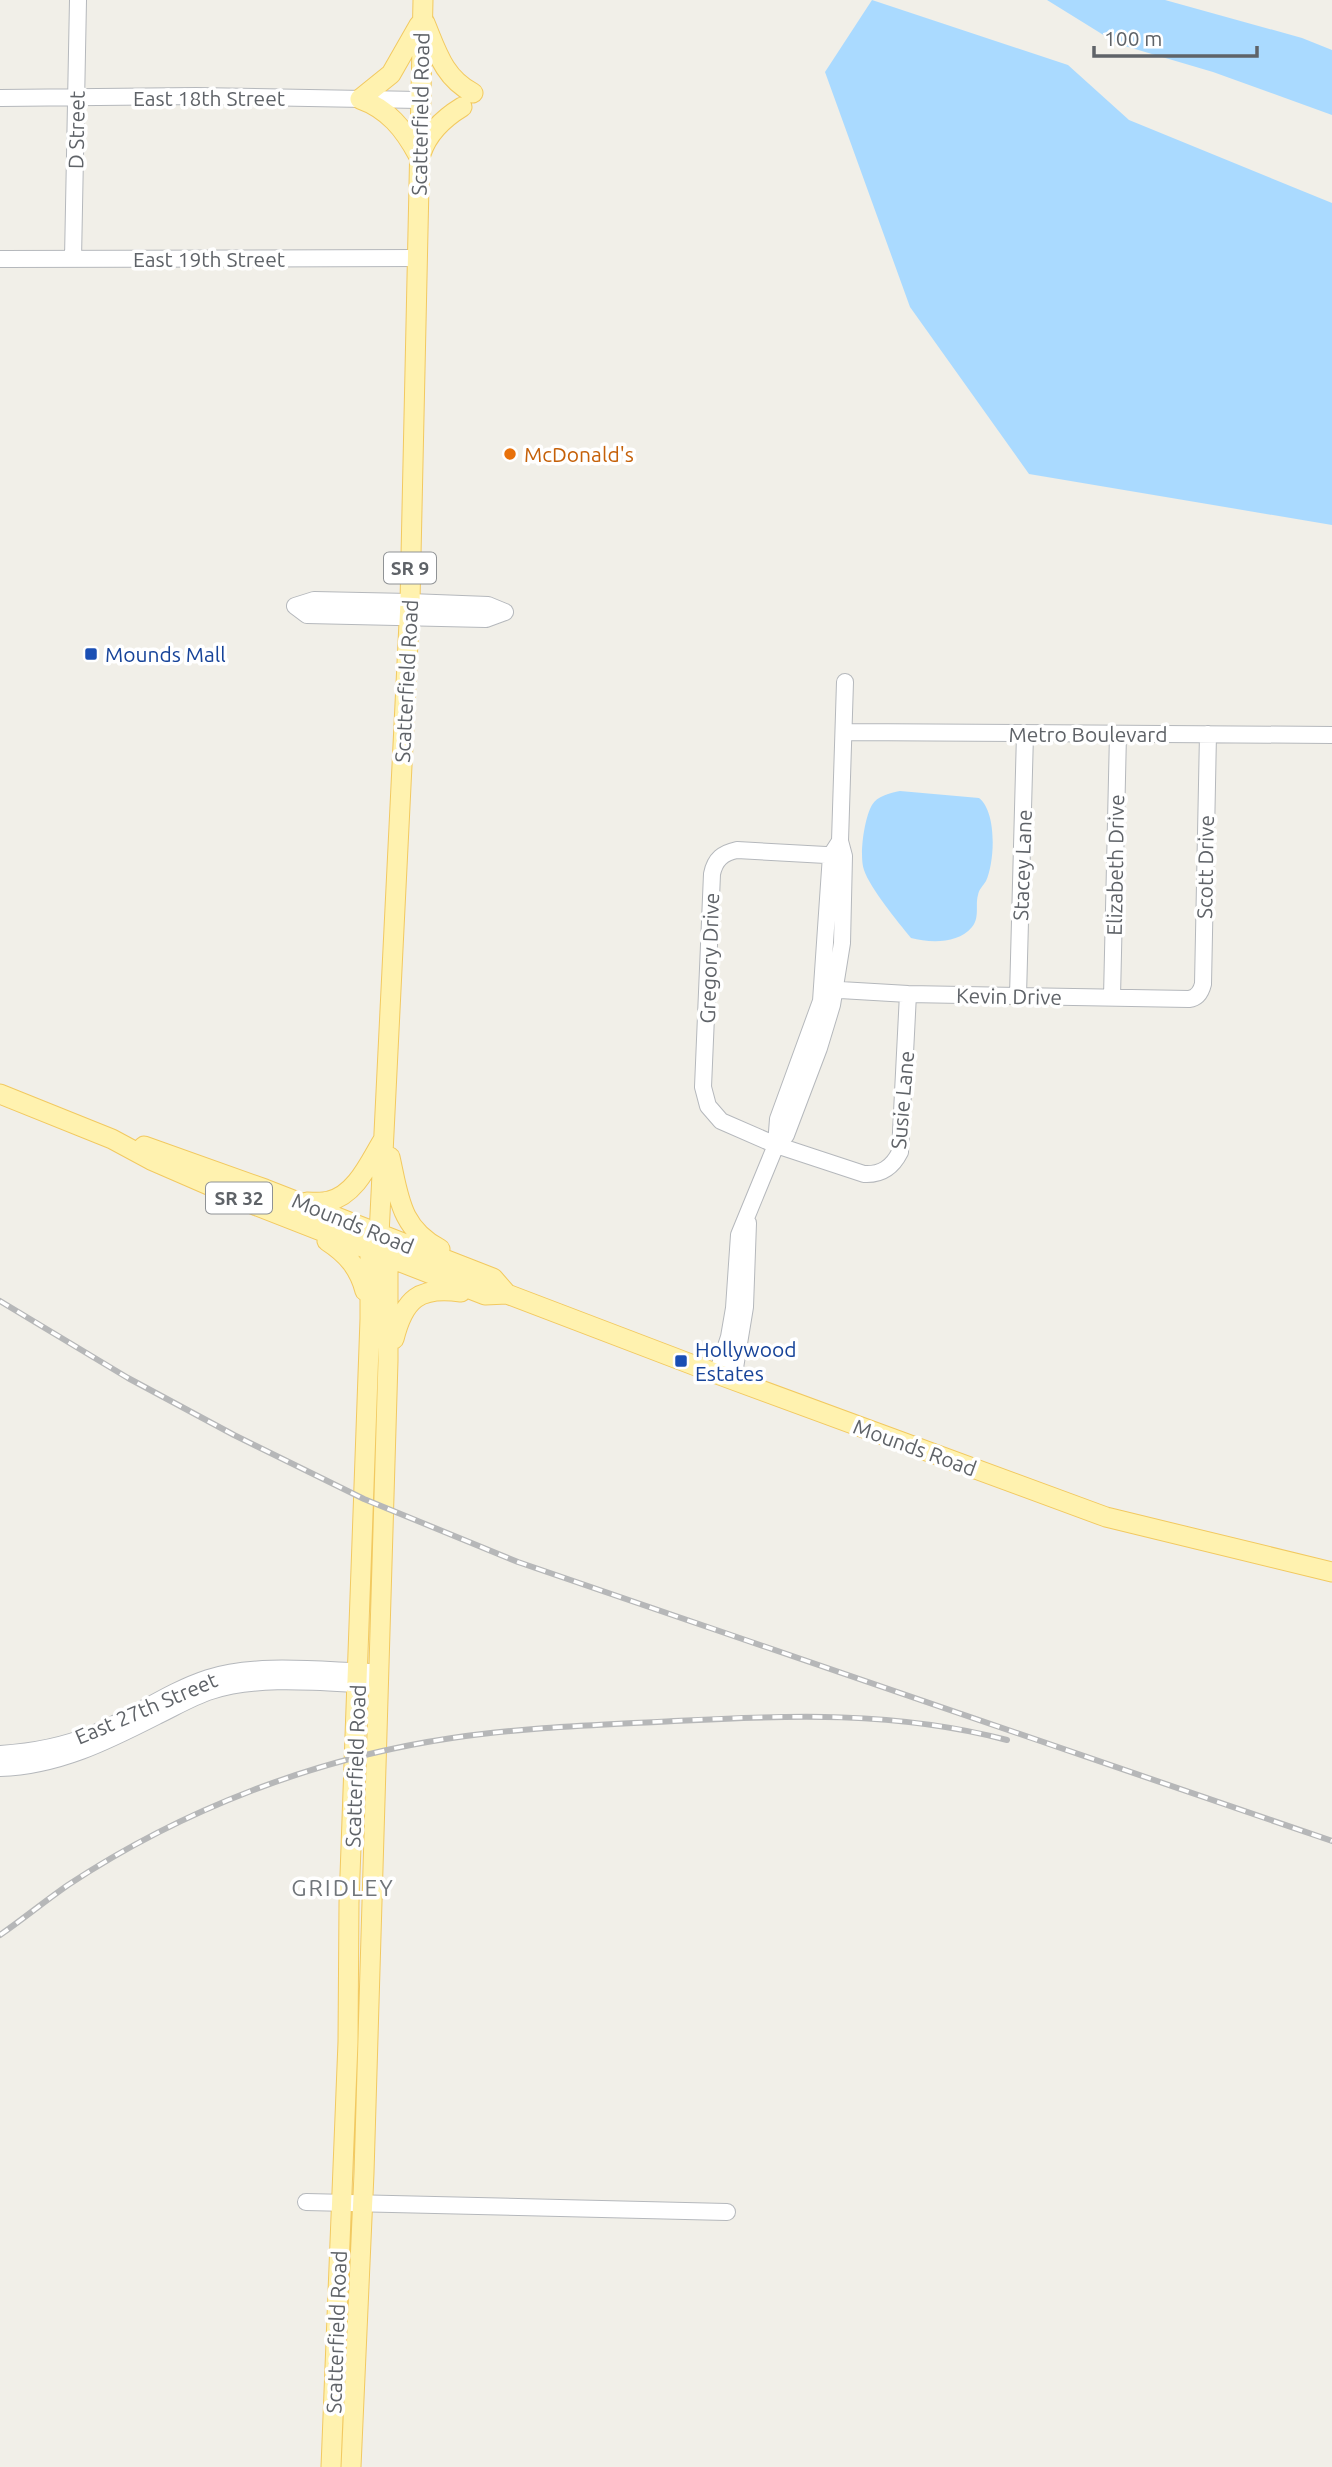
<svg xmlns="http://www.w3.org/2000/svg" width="1332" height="2467" font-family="Ubuntu,sans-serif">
	<rect width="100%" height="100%" fill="#f1efe8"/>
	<path fill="#aadaff" d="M872,0L1068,65L1129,120L1332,203V525L1029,474L910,307L825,72Z
		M1047,0H1165L1302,38L1332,50V115L1213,72L1118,44Z
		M900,791L979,798C997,812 995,861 986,881C983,886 979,889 978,895C975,905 980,917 972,927C958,944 930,943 911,938C898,922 870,888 864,870C859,856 864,819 872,805C877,796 890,793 900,791Z"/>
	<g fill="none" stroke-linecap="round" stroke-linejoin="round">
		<g stroke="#b5b8bc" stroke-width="18">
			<path id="minor" d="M0,98L196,96L419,100
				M0,259L418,258
				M73,259L78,0
				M295,606L307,615L486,619L505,612
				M295,606L314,600L410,602L488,605L505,612
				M845,732L1332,735
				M844,856L737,850C723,853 715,859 712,874L703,1087L708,1106L721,1121L776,1145L864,1174C881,1175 892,1168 900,1152L908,994
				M823,989L908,994L1189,999C1197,998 1201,992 1203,984L1208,734
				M1018,996L1025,734
				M1112,997L1118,734
				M776,1145L786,1135L819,1048L832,1005L842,943L844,856L840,841L845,682
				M717,1374L729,1337L734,1308L739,1235L776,1145L778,1119L821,1001L831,855L840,841
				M733,1380L745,1307L748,1223
				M0,1754C31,1752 64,1746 93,1734C132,1718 168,1691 208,1678C259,1662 324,1671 377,1672
				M0,1768C58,1766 106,1742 157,1716C174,1708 192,1697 211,1691C261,1675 325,1683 377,1685
				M306,2202L727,2212"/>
		</g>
		<g stroke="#f2c960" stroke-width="21">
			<path id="major" d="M425,23C437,52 444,78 473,93
				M360,99L391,74L419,25
				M360,99C388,109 404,129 418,155
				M421,154C428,132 444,118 462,107
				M0,1094L112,1139L151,1160L257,1206L485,1295L507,1294L717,1374L1106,1517L1332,1572
				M144,1146L265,1189L493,1278L507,1294
				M390,1157C399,1197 400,1228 440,1249
				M307,1202C314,1202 322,1203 329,1201C356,1195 370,1161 383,1140
				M327,1241C347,1254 359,1268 365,1291
				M394,1339C404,1299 419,1286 461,1292
				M331,2467L348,2042L349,1903L370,1319V1251L375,1242
				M351,2467L364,2173L388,1361V1256L379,1235L410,602L423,0"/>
		</g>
		<use href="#minor" stroke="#fff" stroke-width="16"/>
		<use href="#major" stroke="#fff2af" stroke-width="19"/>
		<g stroke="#b6b7b8" stroke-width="6">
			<path id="rail" d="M0,1301L128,1378L234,1435L364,1499L518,1562L1332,1841
				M0,1935C23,1919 45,1901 68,1885C183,1809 316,1758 452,1738C526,1727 600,1725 674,1721C787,1715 897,1711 1007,1740"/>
		</g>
		<use href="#rail" stroke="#fff" stroke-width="3.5" stroke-dasharray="10" stroke-linecap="butt"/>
	</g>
	<circle fill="#e8710a" stroke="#fff" stroke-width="2.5" cx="510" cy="454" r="7"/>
	<g fill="#1a4fb4" stroke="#fff" stroke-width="2.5">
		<rect x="84" y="647" width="14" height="14" rx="3.5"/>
		<rect x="674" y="1354" width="14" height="14" rx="3.5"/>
	</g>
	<g text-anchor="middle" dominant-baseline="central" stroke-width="7" stroke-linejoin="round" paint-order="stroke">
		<g fill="#fff" stroke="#8f9295" stroke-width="2">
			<rect x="384" y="552.5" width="52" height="31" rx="5"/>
			<rect x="206" y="1182.5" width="66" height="31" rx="5"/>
		</g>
		<g font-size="19" font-weight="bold" fill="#5f6368">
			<text x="410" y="568">SR 9</text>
			<text x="239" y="1198">SR 32</text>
		</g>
		<g font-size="21" fill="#5f6368" stroke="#fff">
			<text x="209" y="98">East 18th Street</text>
			<text transform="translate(420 114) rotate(-89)">Scatterfield Road</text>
			<text transform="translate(76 130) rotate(-89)">D Street</text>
			<text x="209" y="259">East 19th Street</text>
			<text transform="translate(406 681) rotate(-87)">Scatterfield Road</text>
			<text x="1088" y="734">Metro Boulevard</text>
			<text transform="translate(1022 865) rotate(-88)">Stacey Lane</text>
			<text transform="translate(1115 865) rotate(-89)">Elizabeth Drive</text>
			<text transform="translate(1205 867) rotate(-89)">Scott Drive</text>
			<text transform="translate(709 958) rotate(-88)">Gregory Drive</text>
			<text transform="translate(1009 996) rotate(1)">Kevin Drive</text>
			<text transform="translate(902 1100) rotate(-85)">Susie Lane</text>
			<text transform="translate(353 1223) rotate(22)">Mounds Road</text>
			<text transform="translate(915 1447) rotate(20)">Mounds Road</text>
			<text transform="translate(146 1708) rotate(-23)">East 27th Street</text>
			<text transform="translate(355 1766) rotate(-88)">Scatterfield Road</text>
			<text transform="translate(336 2332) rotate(-88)">Scatterfield Road</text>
		</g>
		<g font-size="21" fill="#c56008" stroke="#fff" text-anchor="start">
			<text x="524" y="454">McDonald's</text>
		</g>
		<g font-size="21" fill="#164399" stroke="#fff" text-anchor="start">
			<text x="105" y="654">Mounds Mall</text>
			<text x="695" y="1349">Hollywood<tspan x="695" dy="24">Estates</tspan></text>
		</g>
		<g font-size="23" letter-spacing="2" fill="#70757a" stroke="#fff">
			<text x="343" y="1887">GRIDLEY</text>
		</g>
	</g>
	<path d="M1094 46v10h163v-10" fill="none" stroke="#5f6368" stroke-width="3.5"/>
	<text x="1104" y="46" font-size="21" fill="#5f6368" stroke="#ffffff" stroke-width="5" paint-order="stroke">100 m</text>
</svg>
